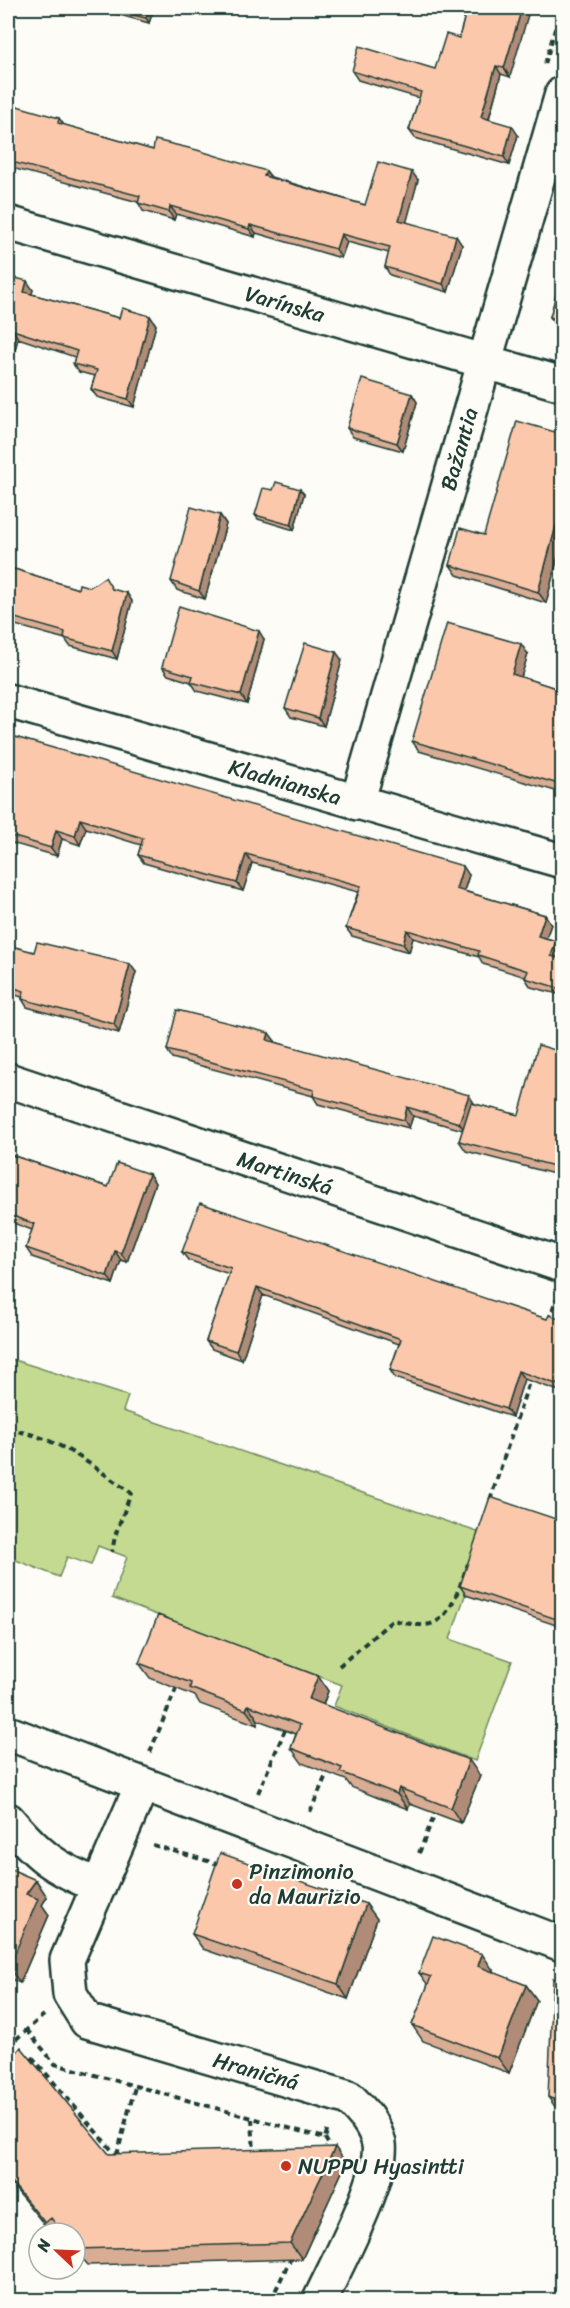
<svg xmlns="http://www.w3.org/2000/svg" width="570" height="2308" font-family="Sriracha,sans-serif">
	<rect width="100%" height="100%" fill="#fdfcf7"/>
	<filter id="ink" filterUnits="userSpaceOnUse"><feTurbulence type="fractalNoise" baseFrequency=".0167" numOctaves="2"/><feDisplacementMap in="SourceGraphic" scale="12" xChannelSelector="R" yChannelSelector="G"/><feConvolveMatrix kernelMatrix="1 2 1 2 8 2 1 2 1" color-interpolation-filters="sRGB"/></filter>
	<g filter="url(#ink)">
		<path fill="#c3da90" stroke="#718c62" stroke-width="1.5" d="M8,1358L128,1396L123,1411L486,1535L450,1639L512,1661L475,1761L334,1706L342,1685L112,1598L127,1557L98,1546L91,1565L67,1557L59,1577L8,1557Z"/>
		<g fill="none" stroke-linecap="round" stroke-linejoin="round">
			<g stroke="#1f3d34" stroke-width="38">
				<path id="minor" d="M8,223L562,384
					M8,701L562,861
					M357,803L562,94
					M8,1080L562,1265
					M8,1733L562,1944
					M142,1785L67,1960L70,1994L87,2021L349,2098C362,2111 375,2125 379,2144C384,2178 335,2267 320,2300
					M8,1820C39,1856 54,1868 99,1886"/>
			</g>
			<path stroke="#1f3d34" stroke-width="4" stroke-dasharray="6 4.5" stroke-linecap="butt" d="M545,64L561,8
				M549,1320L556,1299
				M8,1430C57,1435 92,1466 131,1493L115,1536L112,1552
				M490,1500L530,1379
				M339,1666L393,1620C402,1622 412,1625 422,1625C451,1626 459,1585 468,1564
				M150,1752L176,1689
				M258,1793L285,1730
				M310,1812L327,1773
				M153,1845L218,1864
				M419,1853L435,1813
				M27,2030L55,2064L325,2138L328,2128
				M8,2046L44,2015
				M32,2057L116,2155
				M252,2119L254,2153
				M325,2138L332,2151
				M117,2155L135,2087
				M271,2300L290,2260"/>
			<use href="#minor" stroke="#fdfcf7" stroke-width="33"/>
		</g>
		<path fill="#d9ac94" stroke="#1f3d34" stroke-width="1.5" d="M154,8L149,23L113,13L110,9Z
			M467,8L510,77L501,74L489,119L518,135L509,165L415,138L409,130L419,98L358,80L352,71L435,69L459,38Z
			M8,111L59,118L64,125L153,150L266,171L271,177L365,205L418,180L406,222L462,245L448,292L390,275L385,267L389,253L347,242L341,258L256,233L255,237L176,214L174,220L143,211L138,202L8,167Z
			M562,273V327L555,325L550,317Z
			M8,276L33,290L31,294L119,318L150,316L156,325L134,407L97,397L91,389L95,376L79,372L73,364L75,357L18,338L15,350L8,348Z
			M412,394L417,402L403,451L353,437L347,428Z
			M562,434V541L546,603L457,575L450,565L484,535Z
			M273,490L304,494L294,530L258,519L255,515Z
			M220,515L226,524L205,599L177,590L171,581Z
			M8,567L78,589L90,587L113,589L132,601L117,659L70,646L65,639L8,623Z
			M264,639L247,704L197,691L191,682L168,675L162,667Z
			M528,654L521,677L562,690V793L419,751L412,741Z
			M342,660L324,726L291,717L285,708Z
			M8,735L469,875L464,891L545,915L551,924L546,938L556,941L562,950L559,958L562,959V995L531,987L525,978L526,977L483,964L479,957L413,938L409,952L352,936L346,928L358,892L252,863L243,891L144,863L138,855L141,845L86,828L80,845L62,839L57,856L8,842Z
			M8,945L19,949L136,972L119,1033L27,1007L22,999V997L8,993Z
			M275,1041V1042L474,1103V1104L519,1115L562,1052V1176L466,1151L459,1141L463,1130L413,1116L409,1128L318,1104L313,1096L172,1058L167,1050Z
			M8,1154L108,1187L149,1174L155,1183L127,1262L121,1260L113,1284L32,1257L26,1248L32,1230L8,1221Z
			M182,1252L547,1319L562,1320V1392L524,1379L512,1417L395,1378L390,1370L399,1344L263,1295L242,1360L212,1349L206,1341L229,1274L188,1260Z
			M562,1521V1627L466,1595L460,1586Z
			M139,1663L318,1676L328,1691L323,1705L480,1776L461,1823L410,1804L408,1809L381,1799L351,1787L346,1780L302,1763L291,1748L296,1734L258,1720L257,1725L200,1704L195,1696L150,1678Z
			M8,1868L36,1880L47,1897L42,1905L49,1915L20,1983L8,1978Z
			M366,1904L377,1919L348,1999L203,1949L192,1934Z
			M493,1970L492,1972L526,1985L537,2000L509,2073L423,2041L412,2025L428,1985L419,1973Z
			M562,1982V2111L556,2108L548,2097Z
			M8,2063L109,2154L346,2163L302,2259L88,2265L75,2250V2233H51L8,2180Z"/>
		<path fill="#b08c78" stroke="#1f3d34" stroke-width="1.5" d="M149,8H154L149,23L146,18Z
			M522,8H530L510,77L504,68Z
			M496,66L501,74L487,125L481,117Z
			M512,126L518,135L509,165L504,157Z
			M266,171L272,179L264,176Z
			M412,172L418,180L405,228L399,220Z
			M170,206L176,214L174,220L169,212Z
			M250,225L256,233L255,237L249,229Z
			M341,234L347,242L341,258L336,249Z
			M456,236L462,245L448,292L443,284Z
			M27,281L33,290L30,300L24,292Z
			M150,316L156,325L134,407L128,399Z
			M13,330L18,338L15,350L9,342Z
			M412,394L417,402L403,451L397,443Z
			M8,413L11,418L8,430Z
			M300,489L304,494L294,530L291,525Z
			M562,504V541L546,603L538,592Z
			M220,515L226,524L205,599L199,591Z
			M127,593L132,601L117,659L112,651Z
			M259,631L264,639L247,704L241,695Z
			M521,644L528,654L519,684L512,674Z
			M336,652L342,660L324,726L318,718Z
			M80,819L86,828L80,845L75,836Z
			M56,830L62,839L57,856L51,848Z
			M246,854L252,863L243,891L237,883Z
			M463,866L469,875L462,897L456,889Z
			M545,915L551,924L544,944L538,936Z
			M407,930L413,938L409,952L403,944Z
			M556,941L562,950L557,964L551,956Z
			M130,964L136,972L119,1033L114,1024Z
			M269,1033L275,1041L273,1048L267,1040Z
			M469,1095L474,1103L465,1131L459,1123Z
			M407,1107L413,1116L409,1128L404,1120Z
			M149,1174L155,1183L127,1262L121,1253Z
			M115,1251L121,1260L113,1284L107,1276Z
			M257,1287L263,1295L242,1360L236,1351Z
			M518,1371L524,1379L512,1417L506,1409Z
			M318,1676L328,1691L319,1715L309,1699Z
			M248,1705L258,1720L257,1725L246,1710Z
			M469,1760L480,1776L461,1823L451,1808Z
			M399,1788L410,1804L408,1809L397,1794Z
			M36,1880L47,1897L42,1905L49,1915L20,1983L9,1967L26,1894Z
			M366,1904L377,1919L348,1999L338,1984Z
			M482,1954L493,1970L488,1981L478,1966Z
			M526,1985L537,2000L509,2073L498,2058Z
			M335,2147L346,2163L302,2259L290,2243Z"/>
		<path fill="#fcc8ac" stroke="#1f3d34" stroke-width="1.5" d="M110,8H149L146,18L110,9Z
			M467,8H522L504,68L496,66L481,117L512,126L504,157L409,130L421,92L352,71L359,46L435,69L446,34L459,38Z
			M10,104L59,118L58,123L153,150L155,140L197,150L266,171L264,176L365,205L378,162L412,172L399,220L456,236L443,284L385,267L390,247L341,234L336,249L250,225L249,229L170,206L169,212L138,203L140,196L8,161V111Z
			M562,273V321L550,317Z
			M8,276L27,281L24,292L119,318L122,308L150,316L128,399L91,389L97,370L73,364L77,351L13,330L9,342L8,341Z
			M362,379L412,394L397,443L347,428Z
			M517,421L562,434V504L538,592L450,565L460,528L484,535Z
			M276,482L300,489L291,525L255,515L263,488L273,490Z
			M191,507L220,515L199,591L171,581Z
			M8,567L78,589L79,584L90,587L105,577L112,589L127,593L112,651L64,638L65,632L8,616Z
			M179,606L259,631L241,695L191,682L193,676L162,667Z
			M447,623L521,644L512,674L562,690V785L412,741Z
			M305,643L336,652L318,718L285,708Z
			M8,735L463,866L456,889L545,915L538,936L556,941L551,956L562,959V989L525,978L528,971L478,955L479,951L407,930L403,944L346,928L361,886L246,854L237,883L138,855L143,838L80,819L75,836L56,830L51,848L8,835Z
			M37,942L130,964L114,1024L22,999L24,991L8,986V945L34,952Z
			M177,1010L269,1033L267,1040L469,1095L459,1123L407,1107L404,1120L313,1096L314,1090L167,1050Z
			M538,1045L562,1052V1168L459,1141L471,1103L519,1115Z
			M8,1154L108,1187L117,1163L149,1174L121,1253L115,1251L107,1276L26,1248L34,1224L8,1214Z
			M200,1203L547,1319L549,1315L562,1320V1386L518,1371L506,1409L390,1370L401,1339L257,1287L236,1351L206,1341L231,1268L182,1252Z
			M490,1497L562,1521V1621L460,1586Z
			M158,1615L318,1676L309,1699L469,1760L451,1808L399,1788L397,1794L340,1772L342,1768L291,1748L300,1725L248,1705L246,1710L190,1688L191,1683L139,1663Z
			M220,1853L366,1904L338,1984L192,1934Z
			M8,1868L36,1880L26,1894L38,1899L9,1967L8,1966Z
			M433,1936L482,1954L478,1966L526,1985L498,2058L412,2025L431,1977L419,1973Z
			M553,1978L562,1982V2103L548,2097Z
			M21,2047L109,2154L335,2147L290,2243L76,2249L75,2248V2233H63L51,2218L45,2223L8,2178V2063Z"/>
	</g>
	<g fill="#c8321e" stroke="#fdfcf7" stroke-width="2">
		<circle cx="237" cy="1884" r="6"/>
		<circle cx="286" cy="2166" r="6"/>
	</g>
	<g text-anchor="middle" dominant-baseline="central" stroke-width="4.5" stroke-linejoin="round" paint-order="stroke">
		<g font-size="22" fill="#1f3d34" stroke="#fdfcf7">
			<text transform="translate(285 304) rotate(16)">Varínska</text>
			<text transform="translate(459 449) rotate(-74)">Bažantia</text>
			<text transform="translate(285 782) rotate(16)">Kladnianska</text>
			<text transform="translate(285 1173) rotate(18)">Martinská</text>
			<text transform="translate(256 2071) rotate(16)">Hraničná</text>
		</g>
		<g font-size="22" fill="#1f3d34" stroke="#fdfcf7" text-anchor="start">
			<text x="249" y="1871">Pinzimonio<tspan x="249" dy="25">da Maurizio</tspan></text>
			<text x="298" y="2166">NUPPU Hyasintti</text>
		</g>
	</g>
	<rect width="570" height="2308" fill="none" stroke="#fdfcf7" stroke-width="30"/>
	<rect x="15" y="15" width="540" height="2278" fill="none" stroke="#1f3d34" stroke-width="2" filter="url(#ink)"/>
	<g transform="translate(57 2251) rotate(293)"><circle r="28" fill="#fdfcf7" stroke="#a4b0a9" stroke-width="1.5"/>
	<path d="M0-4.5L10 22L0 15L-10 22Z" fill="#c8321e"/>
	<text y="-9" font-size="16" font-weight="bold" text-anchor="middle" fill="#1f3d34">N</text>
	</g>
</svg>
